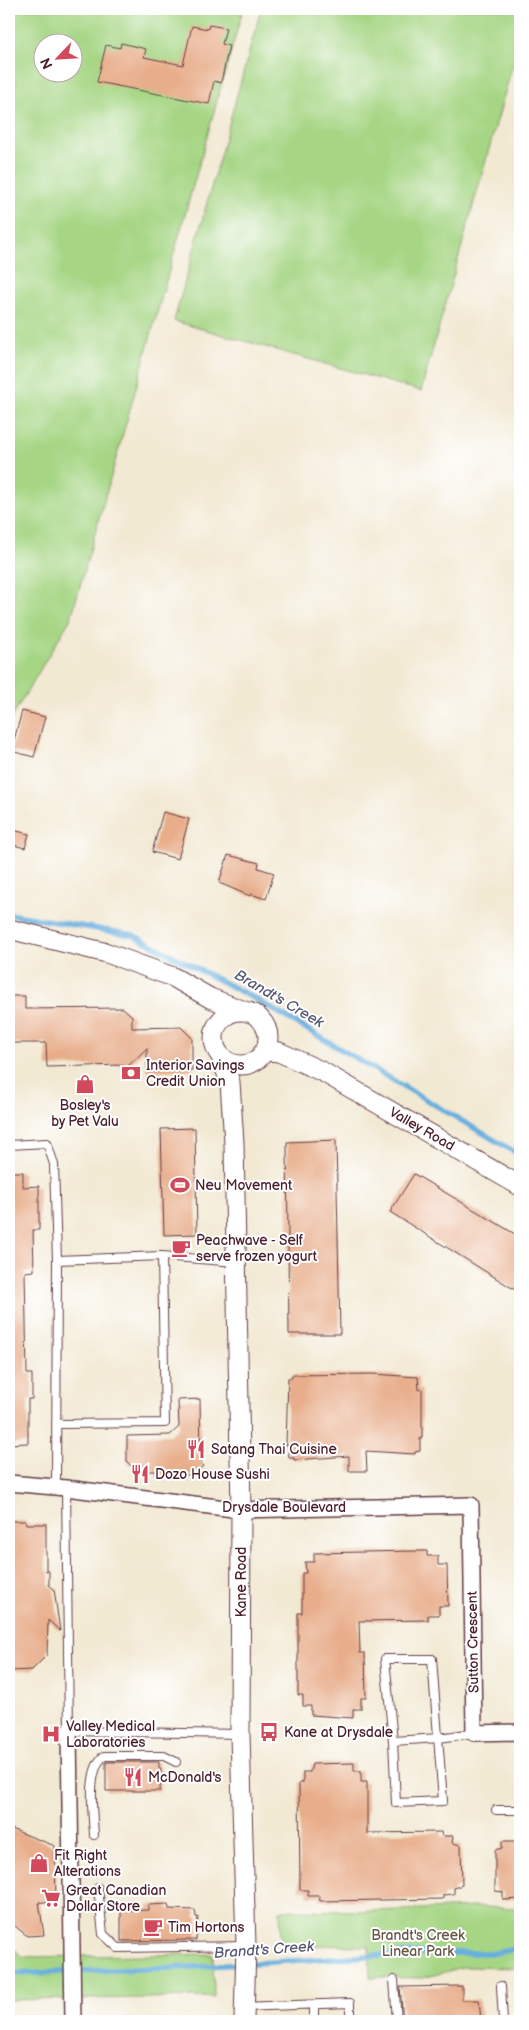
<svg xmlns="http://www.w3.org/2000/svg" width="529" height="2030" font-family="'Balsamiq Sans',sans-serif">
	<rect width="100%" height="100%" fill="#fff"/>
	<filter id="ink" filterUnits="userSpaceOnUse"><feTurbulence type="fractalNoise" baseFrequency=".02" numOctaves="2"/><feDisplacementMap in="SourceGraphic" scale="10" xChannelSelector="R" yChannelSelector="G"/><feConvolveMatrix kernelMatrix="1 2 1 2 8 2 1 2 1" color-interpolation-filters="sRGB"/></filter>
	<filter id="wash" filterUnits="userSpaceOnUse"><feTurbulence type="fractalNoise" baseFrequency=".0096" numOctaves="4" result="noise"/><feDisplacementMap in="SourceGraphic" scale="20" xChannelSelector="R" yChannelSelector="G"/><feGaussianBlur stdDeviation="1.12" result="paint"/><feColorMatrix in="noise" values="0 0 0 0 0 0 0 0 0 0 0 0 0 0 0 0 0 1.4 0 .05"/><feComposite in="paint" operator="in"/></filter>
	<g filter="url(#wash)">
		<rect width="100%" height="100%" fill="#f2e9d3"/>
		<path fill="#a6d684" stroke="#787a58" fill-rule="evenodd" d="M9,9H243L71,618L9,722ZM42,42H72V72H42Z
			M261,9H520V39L421,391L174,321Z
			M475,1907L520,1908V1968L463,1967L423,1978L370,1977L369,1946L281,1945L280,1910L372,1911Z
			M9,1943L22,1957L213,1954L214,1997L9,2000Z"/>
		<g fill="none" stroke-linecap="round" stroke-linejoin="round">
			<path stroke="#67afde" stroke-width="5.5" d="M9,914L133,935L257,1000L518,1154
				M9,1974L193,1967L417,1953H495L520,1948"/>
		</g>
		<g id="blocks">
			<path fill="#e8ae8b" d="M209,25L226,28L222,44L229,46L221,83L214,81L209,104L97,82L106,45L120,48L121,43L146,49L144,57L183,65L192,26L208,29Z
				M22,711L45,717L34,757L11,751Z
				M163,812L189,819L178,859L152,852Z
				M9,829L29,834L25,848L9,844Z
				M228,855L259,863L258,868L274,873L266,899L251,894L250,896L219,883Z
				M9,996H25V1009L123,1008L132,1016V1028L181,1027L192,1038V1070L147,1071V1048L125,1069L123,1065L47,1067L46,1043H9Z
				M195,1128L197,1234L164,1235L161,1129Z
				M336,1140L340,1334H289L287,1142Z
				M9,1172H23V1187L39,1186V1230H33L34,1271L25,1272L27,1374H32V1399H28V1443L9,1444Z
				M414,1174L520,1237V1293L390,1212Z
				M372,1374L418,1377L419,1390L422,1389V1438H420V1451L415,1452V1454L366,1451L367,1471H349V1456L294,1460V1458H289L288,1445H286L288,1378H292V1375Z
				M200,1399L201,1463L203,1466L194,1475H155L156,1471H137L127,1462V1436L170,1435L179,1427L178,1400Z
				M9,1521H25L26,1524H46V1571H49V1585L54,1589L60,1631L48,1620L47,1655L32,1670L9,1671Z
				M414,1551H427V1556H438V1565H447L448,1606H439V1615H428V1620L359,1621L360,1653H365L366,1698H361V1709H353V1718L311,1715V1706H303V1695H298V1613H302V1573H306L305,1562H314V1553Z
				M106,1762H159V1768H161L160,1791H106Z
				M354,1763V1771H361V1782H367V1833L441,1832L442,1836H453L452,1843L461,1845L462,1885L454,1888V1894L443,1895V1899L320,1901L319,1896H308V1890H300L299,1783H303V1772H310L312,1764Z
				M9,1828L55,1846L56,1903L39,1902L44,1935L27,1936L9,1921Z
				M502,1841H520V1899L503,1900V1892L495,1891V1850L502,1848Z
				M168,1904L169,1909L195,1910L196,1917H198L196,1940L121,1941V1911L148,1910V1905Z
				M462,1986V2000H479L481,2021H403L400,1987Z"/>
		</g>
	</g>
	<g filter="url(#ink)">
		<use href="#blocks" fill-opacity="0" stroke="#633d44" stroke-width="1"/>
		<g fill="none" stroke-linecap="round" stroke-linejoin="round">
			<g stroke="#633d44" stroke-width="10">
				<path id="service" d="M9,1145L47,1143L54,1164L57,1260
					M56,1424L165,1423L162,1256
					M56,1487L57,1260L162,1256L236,1262
					M66,1488L69,1731L240,1734
					M385,1659H432L443,1801L396,1803L393,1741Z
					M393,1741L439,1738L474,1733
					M496,1810H520
					M94,1835C93,1814 86,1770 104,1756H164L176,1762
					M98,1888L103,1934L118,1948L246,1946
					M394,1980L397,2021
					M501,1986L503,2021
					M314,2005V2021
					M244,2007L350,2003V2021"/>
			</g>
			<g stroke="#633d44" stroke-width="18">
				<path id="minor" d="M9,1483L66,1488L241,1510L471,1505L474,1733L520,1732
					M69,1731L73,2021"/>
			</g>
			<g stroke="#633d44" stroke-width="21">
				<path id="tertiary" d="M9,929L107,953L173,977L210,998L247,1012
					M214 1038a27 27 0 1 1 54 0a27 27 0 1 1-54 0Z
					M262,1054L268,1051L279,1052L323,1072L520,1186
					M221,1057L230,1082L234,1143L241,1510L240,1734L246,1946L244,2021"/>
			</g>
			<use href="#service" stroke="#fff" stroke-width="8"/>
			<use href="#minor" stroke="#fff" stroke-width="15"/>
			<use href="#tertiary" stroke="#fff" stroke-width="19"/>
		</g>
	</g>
	<defs>
		<g id="bank-bare" transform="scale(1.5)"><path d="M-6-4H6V4H-6ZM0-2.3a2.3 2.3 0 1 0 0 4.6a2.3 2.3 0 1 0 0-4.6Z" fill="#d1495b" stroke="#fff" stroke-width="2.5" paint-order="stroke"/></g>
		<g id="shop-bare" transform="scale(1.5)"><path d="M-5-2.5h2.3a2.7 3.5 0 0 1 5.4 0H5L5.5 6h-11ZM-1.5-2.5h3a1.5 2.3 0 0 0-3 0Z" fill="#d1495b" stroke="#fff" stroke-width="2.5" paint-order="stroke"/></g>
		<g id="stadium-bare" transform="scale(1.5)"><path d="M0-5a6.5 5 0 1 0 0 10a6.5 5 0 1 0 0-10ZM-3.5-1.8h7v3.6h-7Z" fill="#d1495b" stroke="#fff" stroke-width="2.5" paint-order="stroke"/></g>
		<g id="cafe-bare" transform="scale(1.5)"><path d="M-5.5-4.5H6V0H3Q3 3.5 0 3.5H-2.5Q-5.5 3.5-5.5 0ZM3-3.2v2h1.7v-2ZM-6 4.5H4V6H-6Z" fill="#d1495b" stroke="#fff" stroke-width="2.5" paint-order="stroke"/></g>
		<g id="restaurant-bare" transform="scale(1.5)"><path d="M-5-6h1v4h1v-4h1v4h1v-4h1v5L-1.5 .5V6h-2V.5L-5-1ZM5-6V6H3V1.5H1.5Q1.5-4 5-6Z" fill="#d1495b" stroke="#fff" stroke-width="2.5" paint-order="stroke"/></g>
		<g id="bus-bare" transform="scale(1.5)"><path d="M-5-6H5V4H4V6H2V4H-2V6H-4V4H-5ZM-3.5-4V0h7V-4ZM-3.5 1.2v1.5H-2V1.2ZM2 1.2v1.5H3.5V1.2Z" fill="#d1495b" stroke="#fff" stroke-width="2.5" paint-order="stroke"/></g>
		<g id="hospital-bare" transform="scale(1.5)"><path d="M-5-5h3v3.5h4V-5h3V5h-3V1.5h-4V5h-3Z" fill="#d1495b" stroke="#fff" stroke-width="2.5" paint-order="stroke"/></g>
		<g id="supermarket-bare" transform="scale(1.5)"><path d="M-6-5.5h2.5l.6 2H6L4.5 2H-2.5L-4.4-4H-6ZM-1.5 3.2a1.3 1.3 0 1 0 .1 0ZM3 3.2a1.3 1.3 0 1 0 .1 0Z" fill="#d1495b" stroke="#fff" stroke-width="2.5" paint-order="stroke"/></g>
	</defs>
	<g fill-rule="evenodd">
		<use href="#bank-bare" x="131" y="1073"/>
		<use href="#shop-bare" x="85" y="1084"/>
		<use href="#stadium-bare" x="180" y="1185"/>
		<use href="#cafe-bare" x="181" y="1248"/>
		<use href="#restaurant-bare" x="196" y="1449"/>
		<use href="#restaurant-bare" x="140" y="1474"/>
		<use href="#bus-bare" x="269" y="1732"/>
		<use href="#hospital-bare" x="51" y="1734"/>
		<use href="#restaurant-bare" x="133" y="1777"/>
		<use href="#shop-bare" x="39" y="1863"/>
		<use href="#supermarket-bare" x="51" y="1898"/>
		<use href="#cafe-bare" x="153" y="1927"/>
	</g>
	<g text-anchor="middle" dominant-baseline="central" stroke-width="4" stroke-linejoin="round" paint-order="stroke">
		<g font-size="14" fill="#4a1f2b" stroke="#fff" text-anchor="start">
			<text x="146" y="1065">Interior Savings<tspan x="146" dy="16">Credit Union</tspan></text>
			<text x="85" y="1105" text-anchor="middle">Bosley's<tspan x="85" dy="16">by Pet Valu</tspan></text>
			<text x="195" y="1185">Neu Movement</text>
			<text x="196" y="1240">Peachwave - Self<tspan x="196" dy="16">serve frozen yogurt</tspan></text>
			<text x="211" y="1449">Satang Thai Cuisine</text>
			<text x="155" y="1474">Dozo House Sushi</text>
			<text x="66" y="1726">Valley Medical<tspan x="66" dy="16">Laboratories</tspan></text>
			<text x="284" y="1732">Kane at Drysdale</text>
			<text x="148" y="1777">McDonald's</text>
			<text x="54" y="1855">Fit Right<tspan x="54" dy="16">Alterations</tspan></text>
			<text x="66" y="1890">Great Canadian<tspan x="66" dy="16">Dollar Store</tspan></text>
			<text x="168" y="1927">Tim Hortons</text>
		</g>
		<g font-size="14" fill="#4a1f2b" stroke="#fff">
			<text transform="translate(422 1129) rotate(30)">Valley Road</text>
			<text x="284" y="1507">Drysdale Boulevard</text>
			<text transform="translate(241 1582) rotate(-90)">Kane Road</text>
			<text transform="translate(473 1642) rotate(-91)">Sutton Crescent</text>
		</g>
		<g font-size="14" fill="#665646" stroke="#fff">
			<text x="418" y="1935">Brandt's Creek<tspan x="418" dy="16">Linear Park</tspan></text>
		</g>
		<g font-size="15" font-style="italic" fill="#565973" stroke="#fff">
			<text transform="translate(279 999) rotate(30)">Brandt's Creek</text>
			<text transform="translate(264 1950) rotate(-4)">Brandt's Creek</text>
		</g>
	</g>
	<rect width="529" height="2030" fill="none" stroke="#fff" stroke-width="30"/>
	<g transform="translate(58 58) rotate(245)"><circle r="24" fill="#ffffff" stroke="#b7a5aa"/>
	<path d="M0-4L9 19L0 12L-9 19Z" fill="#d1495b"/>
	<text y="-8" font-size="14" font-weight="bold" text-anchor="middle" fill="#4a1f2b">N</text>
	</g>
</svg>
